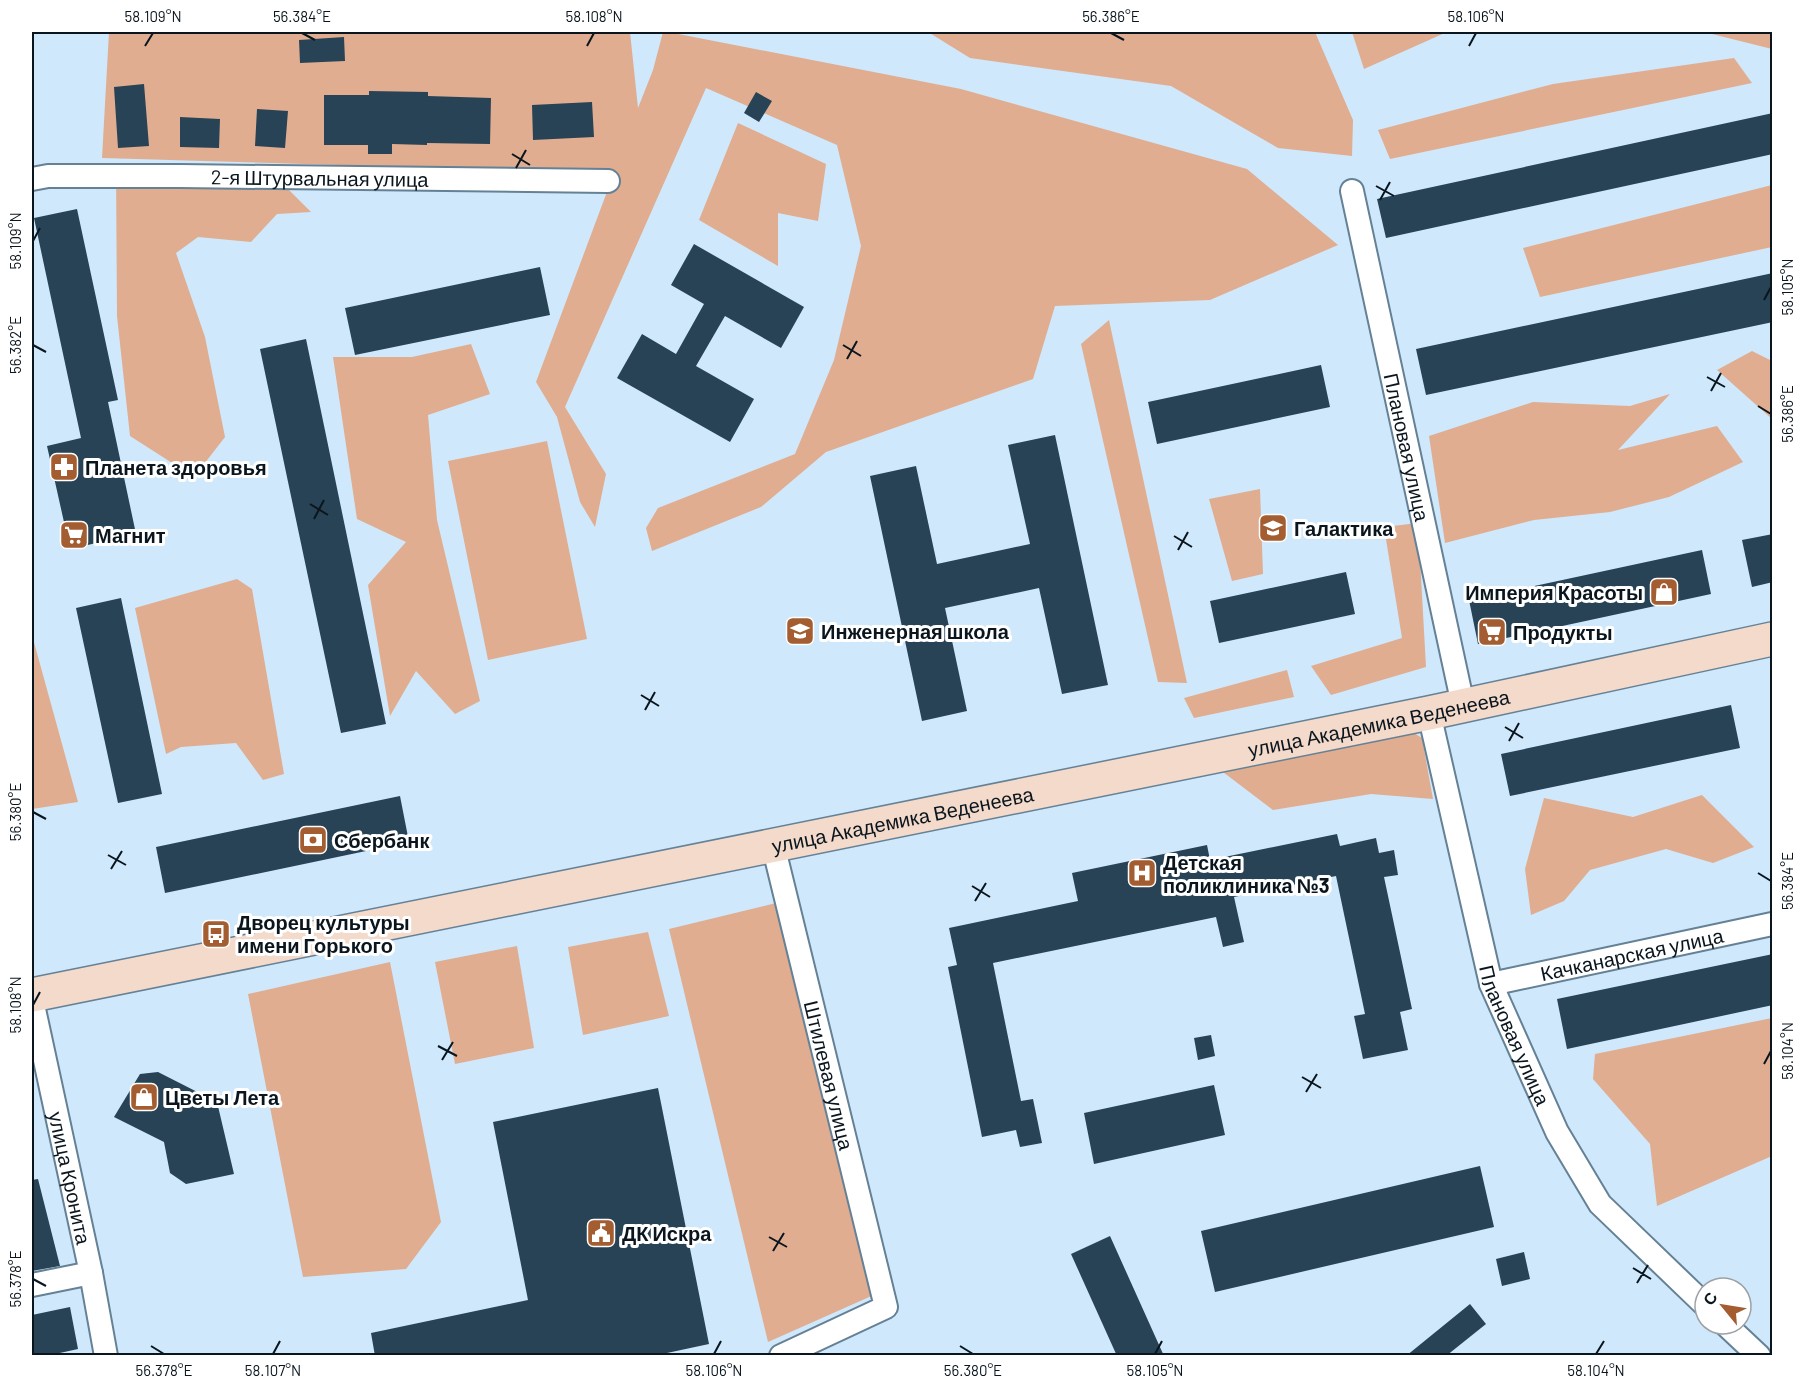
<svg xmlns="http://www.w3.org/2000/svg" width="1804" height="1387" font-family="Barlow,sans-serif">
	<rect width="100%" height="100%" fill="#cfe8fb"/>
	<path fill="#e0ad90" d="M109,32H630L638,108L653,70L663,32H668L961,89L1247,169L1338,245L1210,300L1055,306L1033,379L826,452L761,507L652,551L646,528L658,508L795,454L834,360L861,246L837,145L706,88L565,407L606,474L595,527L580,502L557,417L536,382L614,173L102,158Z
		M928,32H1315L1353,120L1352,156L1278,148L1171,86L970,58Z
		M1352,32H1447L1364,69Z
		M1704,32H1772V49Z
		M1734,58L1752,83L1390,159L1378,130L1553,84Z
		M738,123L826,164L818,221L778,213V266L699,220Z
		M116,166L280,181L311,212L277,214L251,242L198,237L176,253L205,337L225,437L201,468H180L130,436L117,316Z
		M1772,185V247L1540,297L1523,248Z
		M1109,320L1187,683L1158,682L1081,344Z
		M471,344L490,394L428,415L437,520L480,701L455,714L416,671L390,716L368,585L406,542L357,519L333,357H412Z
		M1752,351L1772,361V419L1717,370Z
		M1670,394L1618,450L1717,426L1743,462L1669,497L1610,512L1534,520L1445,543L1429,436L1533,402L1630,406Z
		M547,441L587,639L488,660L448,461Z
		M1260,489L1263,574L1232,581L1209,499Z
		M1418,523L1426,667L1331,695L1311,666L1402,638L1384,527Z
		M237,579L252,589L284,774L263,780L236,743L181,747L166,754L135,608Z
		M32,635L78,802L32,809Z
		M1287,670L1294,697L1194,718L1184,698Z
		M1392,719L1422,738L1433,799L1371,794L1273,810L1219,769Z
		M1702,795L1754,847L1713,863L1666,849L1590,870L1564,901L1531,915L1525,869L1544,798L1633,817Z
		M780,902L876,1294L768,1342L669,929Z
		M648,932L669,1016L583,1035L568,947Z
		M517,946L534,1048L455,1064L435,962Z
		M390,962L441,1222L406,1269L303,1277L248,994Z
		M1772,1018V1156L1657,1206L1650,1144L1593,1079L1595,1054Z"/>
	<path fill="#284355" d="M344,37L345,61L300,63L299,40Z
		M144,84L149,146L118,148L114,87Z
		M369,91L428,92V96L491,98L490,144L427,143V145L392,144V154H368V145H324V95H369Z
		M756,92L772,101L759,122L744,113Z
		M592,102L594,137L533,140L532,105Z
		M257,109L288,111L285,148L255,146Z
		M1773,113V154L1386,238L1377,199Z
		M180,117L220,119L219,148L180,147Z
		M77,209L118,400L108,402L136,534L70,549L47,446L81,438L34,218Z
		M694,244L804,307L781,348L725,316L696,366L754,399L730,442L617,378L642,334L676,354L704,304L671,285Z
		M540,267L550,315L355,355L345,308Z
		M1773,273V322L1426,395L1416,349Z
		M306,339L386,724L341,733L260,349Z
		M1321,365L1330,407L1157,444L1148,402Z
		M1055,435L1108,685L1062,694L1039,588L945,608L967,711L922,721L870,476L916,466L937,564L1030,544L1008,445Z
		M1773,534V582L1752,587L1742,540Z
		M1702,550L1711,594L1478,644L1469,600Z
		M1346,572L1355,614L1219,643L1210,601Z
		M121,598L162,794L118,803L76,608Z
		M1731,705L1740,748L1510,796L1501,754Z
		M400,796L409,842L165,893L156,847Z
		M1337,834L1340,846L1376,838L1379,853L1394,850L1398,875L1384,877L1412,1009L1400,1012L1408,1050L1363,1059L1354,1016L1365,1014L1336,876L1234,897L1244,942L1223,947L1216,917L993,963L1021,1101L1033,1099L1042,1143L1020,1147L1016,1130L982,1137L948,967L957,965L949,928L1078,901L1072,873L1207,845L1210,860Z
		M1773,954V1005L1567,1049L1557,999Z
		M1211,1035L1215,1056L1198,1060L1194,1038Z
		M158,1072L217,1102L234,1174L186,1184L170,1173L164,1142L114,1117L140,1074Z
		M1214,1085L1225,1135L1094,1164L1084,1113Z
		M658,1088L709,1344L653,1356H375L371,1333L528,1300L493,1122Z
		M1480,1166L1494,1227L1215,1292L1201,1231Z
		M38,1179L60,1266L32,1271V1180Z
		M1110,1236L1164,1356H1117L1071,1254Z
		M1524,1252L1530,1279L1502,1286L1496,1259Z
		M1470,1304L1486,1324L1446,1356H1406Z
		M70,1307L78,1349L46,1356H32V1315Z"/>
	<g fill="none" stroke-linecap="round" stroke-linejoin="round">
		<g stroke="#658196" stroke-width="26">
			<g id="street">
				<path id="s1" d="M32,179L48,176H180L608,181"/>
				<path id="s2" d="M1352,191L1463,705"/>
				<path id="s3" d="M1429,713L1491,984L1557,1132L1600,1204L1705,1305"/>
				<path id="s4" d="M773,845L886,1307L781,1356"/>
				<path id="s5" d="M1491,984L1772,924"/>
				<path id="s6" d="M32,1000L91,1273L106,1356"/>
				<path d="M32,1285L91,1273"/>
				<path d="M1725,1324L1759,1356"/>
			</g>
		</g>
		<g stroke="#658196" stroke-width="36">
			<g id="secondary">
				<path id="s7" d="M32,995L1429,713L1772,639"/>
			</g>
		</g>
		<use href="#street" stroke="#fff" stroke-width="22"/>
		<use href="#secondary" stroke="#f3dacb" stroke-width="33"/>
	</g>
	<path fill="none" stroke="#0a151d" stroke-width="2" d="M302,33L315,40M1111,33L1124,40M145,46L153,33M587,46L594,33M1469,46L1476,33M512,154L530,165M516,168L526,150M1376,186L1394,196M1380,200L1390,182M33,241L40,228M1764,300L1771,287M33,345L46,352M843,345L861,356M847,359L857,341M1707,377L1725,387M1711,391L1721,373M1758,406L1771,414M310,504L328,515M314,519L324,500M1174,536L1192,547M1178,550L1188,532M641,695L659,706M645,710L655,692M1505,727L1523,738M1509,741L1519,723M33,812L46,819M108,855L126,865M111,869L122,851M1758,873L1771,881M972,886L990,897M975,901L986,883M33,1005L40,992M438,1046L457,1056M442,1060L453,1042M1764,1064L1771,1051M1302,1077L1321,1088M1306,1092L1317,1074M769,1237L787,1247M773,1251L784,1233M1633,1268L1651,1279M33,1279L46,1286M1637,1283L1648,1265M151,1346L164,1354M960,1346L973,1354M273,1354L280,1341M714,1354L721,1341M1155,1354L1162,1341M1596,1354L1604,1341"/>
	<defs>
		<g id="pharmacy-square" transform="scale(1.5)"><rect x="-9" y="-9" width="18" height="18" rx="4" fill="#a35d31" stroke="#fff"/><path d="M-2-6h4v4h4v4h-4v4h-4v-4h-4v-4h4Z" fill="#fff"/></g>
		<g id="school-square" transform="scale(1.5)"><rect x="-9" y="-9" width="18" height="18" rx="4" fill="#a35d31" stroke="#fff"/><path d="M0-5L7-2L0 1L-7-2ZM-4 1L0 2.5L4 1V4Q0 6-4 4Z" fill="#fff"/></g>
		<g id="supermarket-square" transform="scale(1.5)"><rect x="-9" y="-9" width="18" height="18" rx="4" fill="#a35d31" stroke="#fff"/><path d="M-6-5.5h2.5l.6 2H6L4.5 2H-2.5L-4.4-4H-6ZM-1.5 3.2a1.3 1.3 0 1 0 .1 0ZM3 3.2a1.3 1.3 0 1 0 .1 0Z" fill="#fff"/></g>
		<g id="shop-square" transform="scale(1.5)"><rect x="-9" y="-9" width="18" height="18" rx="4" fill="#a35d31" stroke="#fff"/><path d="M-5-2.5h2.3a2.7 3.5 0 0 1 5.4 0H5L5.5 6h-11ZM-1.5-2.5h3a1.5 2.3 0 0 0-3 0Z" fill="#fff"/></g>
		<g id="bank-square" transform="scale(1.5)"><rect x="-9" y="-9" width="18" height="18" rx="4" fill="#a35d31" stroke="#fff"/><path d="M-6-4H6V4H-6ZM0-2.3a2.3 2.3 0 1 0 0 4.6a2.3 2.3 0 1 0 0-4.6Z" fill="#fff"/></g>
		<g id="hospital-square" transform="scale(1.5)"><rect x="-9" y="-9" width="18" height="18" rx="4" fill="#a35d31" stroke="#fff"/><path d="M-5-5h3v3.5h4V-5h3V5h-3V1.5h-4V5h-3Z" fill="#fff"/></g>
		<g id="bus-square" transform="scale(1.5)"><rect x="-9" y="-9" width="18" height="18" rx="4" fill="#a35d31" stroke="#fff"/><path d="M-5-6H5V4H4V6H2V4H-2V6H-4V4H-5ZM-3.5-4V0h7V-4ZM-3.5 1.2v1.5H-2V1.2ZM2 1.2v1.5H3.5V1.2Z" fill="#fff"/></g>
		<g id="civic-square" transform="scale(1.5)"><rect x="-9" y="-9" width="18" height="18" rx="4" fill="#a35d31" stroke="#fff"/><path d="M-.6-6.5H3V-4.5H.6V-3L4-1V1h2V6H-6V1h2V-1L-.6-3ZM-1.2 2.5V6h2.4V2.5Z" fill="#fff"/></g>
	</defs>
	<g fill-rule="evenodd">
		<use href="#pharmacy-square" x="64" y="467"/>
		<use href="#school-square" x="1273" y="528"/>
		<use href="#supermarket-square" x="74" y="535"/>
		<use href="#shop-square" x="1664" y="592"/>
		<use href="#school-square" x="800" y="631"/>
		<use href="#supermarket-square" x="1492" y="632"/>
		<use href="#bank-square" x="313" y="840"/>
		<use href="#hospital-square" x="1142" y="873"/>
		<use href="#bus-square" x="216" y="934"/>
		<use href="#shop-square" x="144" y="1097"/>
		<use href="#civic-square" x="601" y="1233"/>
	</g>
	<g text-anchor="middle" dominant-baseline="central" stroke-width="6" stroke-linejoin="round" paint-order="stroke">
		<g font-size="20" fill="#0a151d" stroke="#fff">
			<text stroke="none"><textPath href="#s1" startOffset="288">2-я Штурвальная улица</textPath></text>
			<text stroke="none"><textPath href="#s2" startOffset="262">Плановая улица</textPath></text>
			<text stroke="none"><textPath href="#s7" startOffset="1374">улица Академика Веденеева</textPath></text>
			<text stroke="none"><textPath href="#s7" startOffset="888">улица Академика Веденеева</textPath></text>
			<text stroke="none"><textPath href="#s5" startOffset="144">Качканарская улица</textPath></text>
			<text stroke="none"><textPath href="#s3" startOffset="334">Плановая улица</textPath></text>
			<text stroke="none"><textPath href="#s4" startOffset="237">Штилевая улица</textPath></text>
			<text stroke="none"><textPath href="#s6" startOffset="182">улица Кронита</textPath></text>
		</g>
		<g font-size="20" font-weight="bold" fill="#0a151d" stroke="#fff" text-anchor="start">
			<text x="85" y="467">Планета здоровья</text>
			<text x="1294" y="528">Галактика</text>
			<text x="95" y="535">Магнит</text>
			<text x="1643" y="592" text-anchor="end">Империя Красоты</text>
			<text x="821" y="631">Инженерная школа</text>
			<text x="1513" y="632">Продукты</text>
			<text x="334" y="840">Сбербанк</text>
			<text x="1163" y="862">Детская<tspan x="1163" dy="23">поликлиника №3</tspan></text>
			<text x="237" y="922">Дворец культуры<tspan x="237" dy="23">имени Горького</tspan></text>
			<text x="165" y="1097">Цветы Лета</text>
			<text x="622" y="1233">ДК Искра</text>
		</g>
	</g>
	<rect width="1804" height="1387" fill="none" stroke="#ffffff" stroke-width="66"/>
	<g transform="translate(1723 1306) rotate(300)"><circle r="28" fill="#ffffff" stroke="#9da1a5" stroke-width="1.5"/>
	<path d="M0-4.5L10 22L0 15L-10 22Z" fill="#a35d31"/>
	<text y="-9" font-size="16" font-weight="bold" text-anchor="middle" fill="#0a151d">С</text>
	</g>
	<rect x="33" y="33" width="1738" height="1321" fill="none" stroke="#0a151d" stroke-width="2"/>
	<g font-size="15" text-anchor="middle" fill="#0a151d">
		<text x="153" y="22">58.109°N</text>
		<text x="302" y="22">56.384°E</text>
		<text x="594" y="22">58.108°N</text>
		<text x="1111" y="22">56.386°E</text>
		<text x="1476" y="22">58.106°N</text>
		<text transform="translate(16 241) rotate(-90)" y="5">58.109°N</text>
		<text transform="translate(1788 287) rotate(-90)" y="5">58.105°N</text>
		<text transform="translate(16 345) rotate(-90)" y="5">56.382°E</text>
		<text transform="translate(1788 414) rotate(-90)" y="5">56.386°E</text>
		<text transform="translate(16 812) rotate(-90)" y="5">56.380°E</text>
		<text transform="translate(1788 881) rotate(-90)" y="5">56.384°E</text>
		<text transform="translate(16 1005) rotate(-90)" y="5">58.108°N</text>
		<text transform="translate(1788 1051) rotate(-90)" y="5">58.104°N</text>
		<text transform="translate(16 1279) rotate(-90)" y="5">56.378°E</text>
		<text x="164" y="1376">56.378°E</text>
		<text x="273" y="1376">58.107°N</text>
		<text x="714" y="1376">58.106°N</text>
		<text x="973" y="1376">56.380°E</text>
		<text x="1155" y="1376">58.105°N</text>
		<text x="1596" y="1376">58.104°N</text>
	</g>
</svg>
